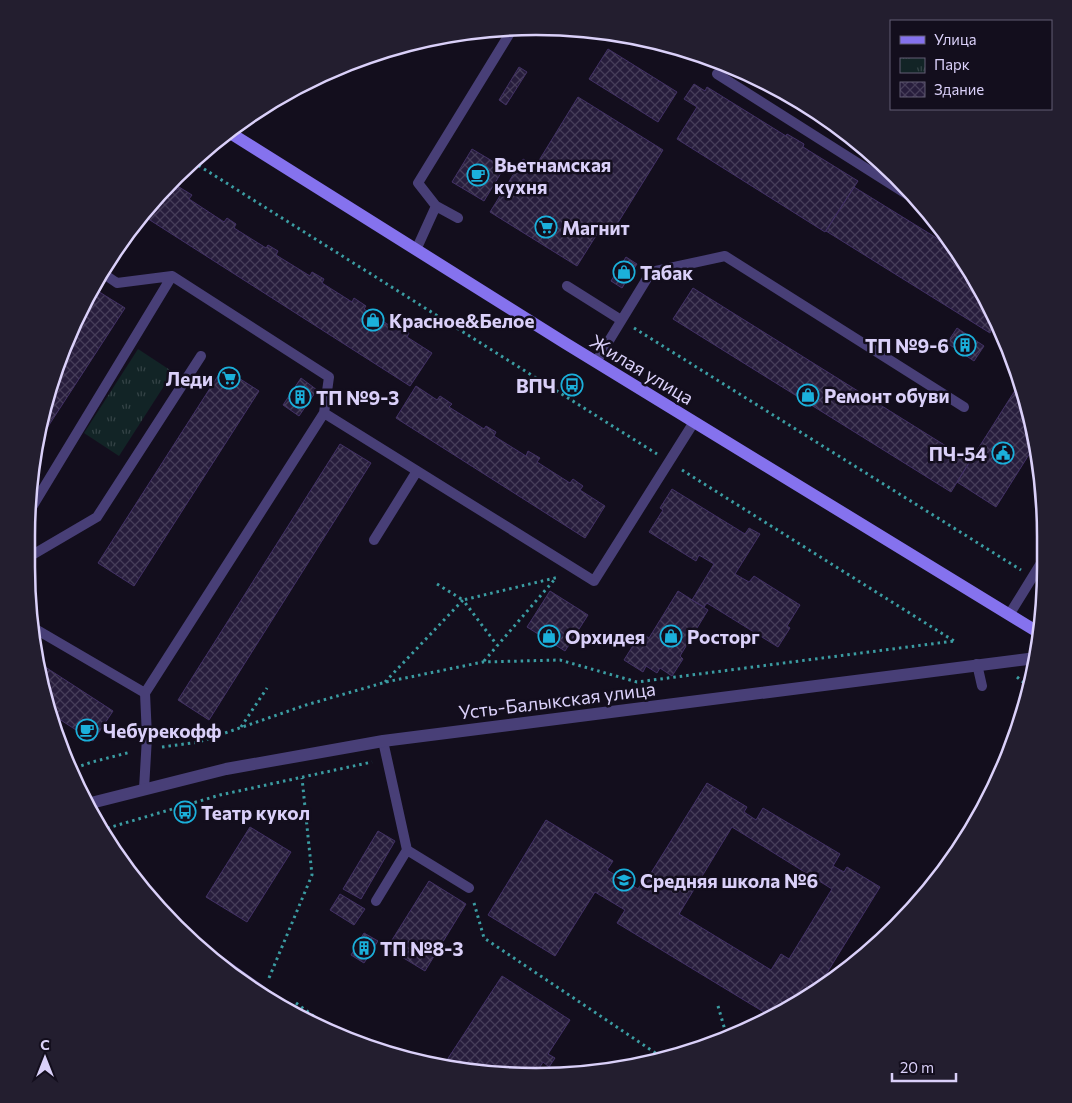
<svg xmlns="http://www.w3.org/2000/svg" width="1072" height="1103" font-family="Commissioner,sans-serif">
	<defs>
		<pattern id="park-tufts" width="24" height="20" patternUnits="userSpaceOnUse" patternTransform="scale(1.25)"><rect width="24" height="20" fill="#122426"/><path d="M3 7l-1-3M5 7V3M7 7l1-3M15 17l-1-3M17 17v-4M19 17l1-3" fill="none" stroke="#344346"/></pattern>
		<pattern id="building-cross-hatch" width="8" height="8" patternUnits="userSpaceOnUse" patternTransform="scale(1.25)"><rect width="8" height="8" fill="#271d3c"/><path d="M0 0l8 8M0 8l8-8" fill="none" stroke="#463d59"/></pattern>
	</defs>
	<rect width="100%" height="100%" fill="#130e1d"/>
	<path fill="url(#park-tufts)" d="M138,349L173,372L119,456L84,433Z"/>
	<path fill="url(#building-cross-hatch)" stroke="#423165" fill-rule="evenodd" d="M608,49L677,92L658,122L589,79Z
		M519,67L527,72L506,105L499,100Z
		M752,77L791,95L869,151Z
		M694,84L705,91L707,87L786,136L787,134L804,144L803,147L858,181L825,232L677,139L697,107L684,99Z
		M578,97L663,150L614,229L604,223L577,266L490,212L523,159L535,167Z
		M472,149L504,168L484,201L452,182Z
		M169,185L177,190L179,187L192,195L189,199L224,222L227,218L236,224L234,228L266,248L268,245L278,251L276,255L310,276L312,272L324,279L322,283L352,302L354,298L366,306L364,309L395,329L398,326L409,333L407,337L432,353L410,386L142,215L153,200Z
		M854,187L956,250L993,311L1001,333L993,327L990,333L826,231Z
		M626,257L637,264L622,288L611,281Z
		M93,288L125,308L36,445L53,372Z
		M693,288L970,461L951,492L673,319Z
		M957,328L984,346L974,361L947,343Z
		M223,368L259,391L134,586L98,563Z
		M301,378L317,390L299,416L283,405Z
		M1020,382L1027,401L1014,392Z
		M416,386L437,400L440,396L452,404L449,407L484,429L486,426L496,432L494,436L526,456L528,451L540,458L537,462L570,483L573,479L583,486L580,490L605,506L585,538L396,418Z
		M1014,392L1027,401L1035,445L996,507L957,482Z
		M340,444L371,463L209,720L178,700Z
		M672,489L745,534L749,528L760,534L735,574L749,582L754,576L800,605L787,626L790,628L778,647L707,603L704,607L692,600L714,564L699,555L696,561L649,532L663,510L660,508Z
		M550,591L588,615L565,651L527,627Z
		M678,591L708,610L680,656L683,659L672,676L660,668L657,673L646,666L643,672L624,660L641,633L649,638Z
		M36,661L113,711L93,741L50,713Z
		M707,783L747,807L744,812L756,820L763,808L840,854L833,866L844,872L847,867L880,887L817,989L772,1017L617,923L625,910L595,892L555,956L488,915L546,820L613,861L607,870L638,889L648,872L651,873ZM732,827L832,889L789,959L781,954L771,970L679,914Z
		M250,827L291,852L247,922L206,897Z
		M378,831L395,841L361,899L343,889Z
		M429,881L466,904L425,971L387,948Z
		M340,894L365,909L354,925L330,910Z
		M364,933L378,941L364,963L351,955Z
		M502,976L570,1020L548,1054L555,1058L549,1067L543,1062L535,1075L469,1072L443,1066Z"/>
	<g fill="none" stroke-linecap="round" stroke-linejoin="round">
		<path stroke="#3b9ca2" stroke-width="3" stroke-dasharray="2.5 4" stroke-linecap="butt" d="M193,162L657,454
			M634,328L1021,570
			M682,470L954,641
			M437,584L463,600L559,577
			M484,661L555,579
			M1017,677L1029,687
			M385,682L463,600L497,645
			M241,727L267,688
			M162,747L199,742L306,705L386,682L483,662L560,660L637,682L954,641
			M69,770L92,762L131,752
			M101,830L220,795L372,762
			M474,903L484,938L666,1060
			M269,978L312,875L302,778
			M296,1003L331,1029
			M718,1006L727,1037"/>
		<path stroke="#483f77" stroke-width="10" d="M717,74L916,200
			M436,206L418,183L513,28
			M416,250L436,206L458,218
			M101,272L117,283L172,276L329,377L324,413
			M567,286L621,320
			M596,362L651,272L725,256L964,407
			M29,512L172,276
			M374,540L417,471
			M27,558L97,517L201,356
			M1009,615L1043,560
			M32,627L145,693L147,737L144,789
			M977,664L982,686
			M145,693L324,413L594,581L694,422
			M407,850L469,888
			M376,901L407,850L383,741
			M192,941L282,1005"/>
		<path stroke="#483f77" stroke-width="12" d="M87,804L226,769L383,741L1036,658"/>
		<path stroke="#8572ee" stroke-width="12" d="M227,131L565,343L1041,634"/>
	</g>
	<defs>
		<g id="cafe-ring" transform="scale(1.125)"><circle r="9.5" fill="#130e1d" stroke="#1bb0db" stroke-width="1.5"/><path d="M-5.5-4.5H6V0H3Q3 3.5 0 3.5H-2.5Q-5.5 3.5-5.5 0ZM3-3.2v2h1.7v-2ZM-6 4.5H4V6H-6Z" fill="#1bb0db"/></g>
		<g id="supermarket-ring" transform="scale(1.125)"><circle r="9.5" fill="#130e1d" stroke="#1bb0db" stroke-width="1.5"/><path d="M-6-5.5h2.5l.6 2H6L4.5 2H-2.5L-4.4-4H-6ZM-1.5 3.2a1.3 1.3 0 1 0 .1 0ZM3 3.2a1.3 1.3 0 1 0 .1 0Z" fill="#1bb0db"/></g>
		<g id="shop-ring" transform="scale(1.125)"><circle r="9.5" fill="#130e1d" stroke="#1bb0db" stroke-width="1.5"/><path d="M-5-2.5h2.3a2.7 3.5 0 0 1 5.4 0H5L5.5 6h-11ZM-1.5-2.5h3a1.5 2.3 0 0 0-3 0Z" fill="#1bb0db"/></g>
		<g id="building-ring" transform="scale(1.125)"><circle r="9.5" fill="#130e1d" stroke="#1bb0db" stroke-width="1.5"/><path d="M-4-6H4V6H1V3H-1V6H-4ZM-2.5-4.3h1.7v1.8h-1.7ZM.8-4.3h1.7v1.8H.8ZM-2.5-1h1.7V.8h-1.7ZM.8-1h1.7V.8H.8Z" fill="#1bb0db"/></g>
		<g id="bus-ring" transform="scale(1.125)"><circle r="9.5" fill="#130e1d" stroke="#1bb0db" stroke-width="1.5"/><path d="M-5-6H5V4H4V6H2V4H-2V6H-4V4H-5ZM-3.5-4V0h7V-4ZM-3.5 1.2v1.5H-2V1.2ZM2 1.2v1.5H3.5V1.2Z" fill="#1bb0db"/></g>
		<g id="civic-ring" transform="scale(1.125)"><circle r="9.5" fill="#130e1d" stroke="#1bb0db" stroke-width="1.5"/><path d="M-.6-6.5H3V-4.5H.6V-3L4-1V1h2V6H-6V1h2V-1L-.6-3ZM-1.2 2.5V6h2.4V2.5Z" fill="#1bb0db"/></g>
		<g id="school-ring" transform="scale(1.125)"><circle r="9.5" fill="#130e1d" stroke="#1bb0db" stroke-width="1.5"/><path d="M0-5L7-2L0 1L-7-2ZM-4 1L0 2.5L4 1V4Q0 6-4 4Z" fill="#1bb0db"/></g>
	</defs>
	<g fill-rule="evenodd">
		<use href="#cafe-ring" x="478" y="175"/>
		<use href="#supermarket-ring" x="546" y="227"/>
		<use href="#shop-ring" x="624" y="272"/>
		<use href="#shop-ring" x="373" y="320"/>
		<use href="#building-ring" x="965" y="345"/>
		<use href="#supermarket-ring" x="229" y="378"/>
		<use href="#bus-ring" x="572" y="385"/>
		<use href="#shop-ring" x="808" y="395"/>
		<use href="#building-ring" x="300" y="397"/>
		<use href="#civic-ring" x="1003" y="453"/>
		<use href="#shop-ring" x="549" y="636"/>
		<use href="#shop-ring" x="671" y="636"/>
		<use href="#cafe-ring" x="87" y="730"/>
		<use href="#bus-ring" x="185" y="812"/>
		<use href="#school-ring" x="624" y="880"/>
		<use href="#building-ring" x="364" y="948"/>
	</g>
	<g text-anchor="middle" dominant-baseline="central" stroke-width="5" stroke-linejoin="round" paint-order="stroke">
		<g font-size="19" font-weight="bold" fill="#dad0f9" stroke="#130e1d" text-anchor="start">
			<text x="494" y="164">Вьетнамская<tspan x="494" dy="22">кухня</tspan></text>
			<text x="562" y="227">Магнит</text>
			<text x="640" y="272">Табак</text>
			<text x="389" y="320">Красное&amp;Белое</text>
			<text x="949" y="345" text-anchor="end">ТП №9-6</text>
			<text x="213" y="378" text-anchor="end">Леди</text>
			<text x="556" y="385" text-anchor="end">ВПЧ</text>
			<text x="824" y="395">Ремонт обуви</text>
			<text x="316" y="397">ТП №9-3</text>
			<text x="987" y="453" text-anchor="end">ПЧ-54</text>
			<text x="565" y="636">Орхидея</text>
			<text x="687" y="636">Росторг</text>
			<text x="103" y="730">Чебурекофф</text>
			<text x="201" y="812">Театр кукол</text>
			<text x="640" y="880">Средняя школа №6</text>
			<text x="380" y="948">ТП №8-3</text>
		</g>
		<g font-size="19" fill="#dad0f9" stroke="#130e1d">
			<text transform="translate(642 369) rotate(31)">Жилая улица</text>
			<text transform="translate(557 700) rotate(-7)">Усть-Балыкская улица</text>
		</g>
	</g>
	<path d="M0 0H1072V1103H0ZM536 35H536A501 501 0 0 1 1037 536V567A501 501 0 0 1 536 1068H536A501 501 0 0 1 35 567V536A501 501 0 0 1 536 35Z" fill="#231e2f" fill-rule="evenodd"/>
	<path fill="none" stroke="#dad0f9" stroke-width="2.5" d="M536 35H536A501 501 0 0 1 1037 536V567A501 501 0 0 1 536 1068H536A501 501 0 0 1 35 567V536A501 501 0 0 1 536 35Z"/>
	<rect x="890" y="20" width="162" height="90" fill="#130e1d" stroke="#635c75"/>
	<rect x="900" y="36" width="25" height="8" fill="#8572ee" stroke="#635c75"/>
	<text x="934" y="45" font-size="15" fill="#dad0f9">Улица</text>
	<rect x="900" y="58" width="25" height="15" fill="url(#park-tufts)" stroke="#635c75"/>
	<text x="934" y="70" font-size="15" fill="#dad0f9">Парк</text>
	<rect x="900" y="82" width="25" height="15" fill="url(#building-cross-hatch)" stroke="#635c75"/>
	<text x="934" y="95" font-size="15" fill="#dad0f9">Здание</text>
	<g transform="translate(45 1058)" stroke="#130e1d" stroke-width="4" paint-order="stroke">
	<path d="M0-4L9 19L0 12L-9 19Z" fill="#dad0f9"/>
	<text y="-8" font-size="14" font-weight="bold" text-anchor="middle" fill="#dad0f9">С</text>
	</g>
	<path d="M892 1073v8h64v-8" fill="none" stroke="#dad0f9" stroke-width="2.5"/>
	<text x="900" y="1073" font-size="15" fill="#dad0f9" stroke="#130e1d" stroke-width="4" paint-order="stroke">20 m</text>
</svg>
